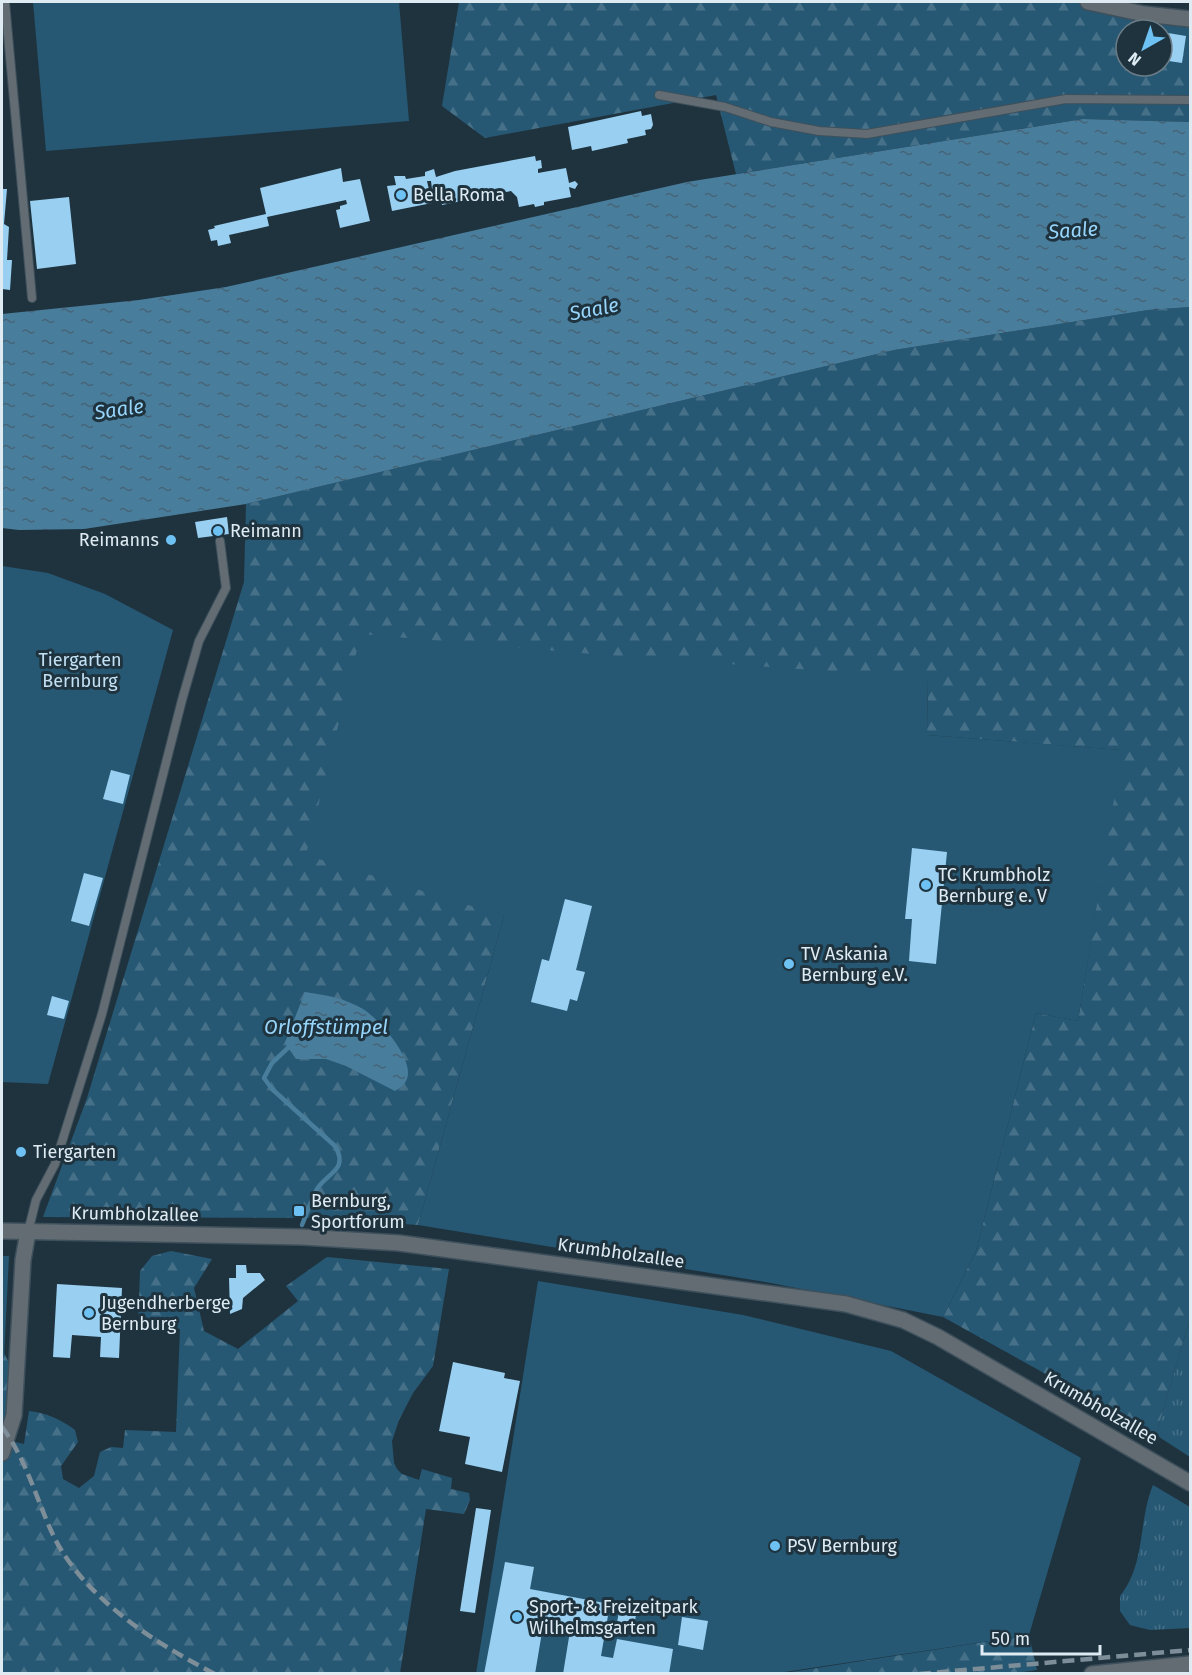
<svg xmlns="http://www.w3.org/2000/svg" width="1192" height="1675" font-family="'Fira Sans',sans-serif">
	<defs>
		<pattern id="grass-tufts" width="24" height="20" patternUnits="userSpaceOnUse" patternTransform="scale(1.5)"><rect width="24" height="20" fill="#265874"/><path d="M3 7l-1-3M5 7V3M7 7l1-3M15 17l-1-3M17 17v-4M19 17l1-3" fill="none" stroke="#457088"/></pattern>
		<pattern id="forest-firs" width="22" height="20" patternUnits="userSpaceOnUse" patternTransform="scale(1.5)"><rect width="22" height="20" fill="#265874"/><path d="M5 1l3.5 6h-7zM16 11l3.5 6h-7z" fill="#457088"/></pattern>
		<pattern id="water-ripples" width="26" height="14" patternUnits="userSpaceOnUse" patternTransform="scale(1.5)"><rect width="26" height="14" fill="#497d9c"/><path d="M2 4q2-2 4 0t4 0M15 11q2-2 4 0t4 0" fill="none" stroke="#466477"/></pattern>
	</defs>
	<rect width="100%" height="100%" fill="#1f333f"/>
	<path fill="url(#grass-tufts)" d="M1190,1318V1457L1156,1435Z
		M1153,1485L1190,1507V1628L1150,1630L1130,1625L1120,1611V1596C1146,1564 1138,1521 1153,1485Z"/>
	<path fill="url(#forest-firs)" fill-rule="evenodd" d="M459,2H1075L1166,25L1190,27V122L1083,119L736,174L716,95L485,138L442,106ZM1126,30H1162V66H1126Z
		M1190,307V1318L1156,1435L943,1317L976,1251L1036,1013L1078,1021L1121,750L927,735L928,679L491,909L504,916L418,1225L320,1218L43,1217L87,1098L244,582L246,504L894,350L1148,310Z
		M171,1251L212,1259L194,1288L204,1331L238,1349L298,1301L286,1286L327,1257L449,1269L433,1366L413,1393L399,1420L392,1441L394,1463L397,1469L402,1474L419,1480L422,1469L452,1478L451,1489L469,1493L470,1500L464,1514L426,1509L400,1673L2,1674V1439L24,1444L29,1411C47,1413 60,1419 75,1430L78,1442L61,1466L63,1479L79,1488L94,1476L100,1452L111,1447L123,1448L125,1430L176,1432L180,1329L138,1328L140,1271L152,1256Z
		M2,1349L10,1365L6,1419L2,1436Z
		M1029,1635L1037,1670L1008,1674H778Z"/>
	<path fill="#265874" d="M33,2H399L409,121L46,151Z
		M2,566L48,573L105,594L173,630L48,1084L2,1082Z
		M361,634L627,657L928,678L927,735L1122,750L1078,1021L1036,1013L976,1251L943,1317L771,1283L418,1225L504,916L306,855Z
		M2,1256H9L4,1357L2,1349Z
		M538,1281L743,1315L891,1351L1081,1458L1029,1635L778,1673L476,1674Z"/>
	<path fill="url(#water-ripples)" d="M1083,119L1190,122V307L1148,310L894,350L246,504L84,529L19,530L2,528V314L139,300L226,287L687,182Z
		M305,992C326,995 344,998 363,1009C379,1019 409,1054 408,1073C408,1082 402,1087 395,1091L346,1066L326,1059H296L285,1043Z"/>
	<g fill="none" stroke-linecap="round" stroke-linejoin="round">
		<path stroke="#497d9c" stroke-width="4.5" d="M291,1045L272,1063L264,1078L272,1089L335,1146C349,1170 328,1172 317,1189C311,1200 307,1213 302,1225"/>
	</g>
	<path fill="#99cff1" d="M1162,32L1186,36L1182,63L1162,60Z
		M641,111L642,116L651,114L653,125L651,129L645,130L646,135L627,139L628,143L592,151L591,146L572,150L568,127Z
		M535,156L536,161L541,160L542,168L538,169V173L566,168L569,183L575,181L578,184L575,189L569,187L571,197L544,202V205L535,207L534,204L519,207L517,197L511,191L442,205L438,188L432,189L431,181H427L432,203L392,211L387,186L396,185L394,176H405L406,179L425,176V172L434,169L436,177L455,171Z
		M341,168L343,182L360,179L370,221L340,228L336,210L340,209V206L347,204L346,200L267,217L269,226L229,235L231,243L218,246L217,240L211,241L208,230L215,228L214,226L266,214L260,188Z
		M2,189H7L4,224L9,227L7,260H12L10,290L2,289Z
		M69,197L76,264L37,269L30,201Z
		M227,517L229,534L198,538L195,522Z
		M111,770L130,775L123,804L103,799Z
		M912,848L947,852L936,964L909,961L912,919H905Z
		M84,873L103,878L89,926L71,921Z
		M565,899L592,906L576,970L585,972L577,1001L570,999L567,1011L531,1002L542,959L549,961Z
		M52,996L69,1001L64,1019L47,1015Z
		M236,1265H246L247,1273H260L265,1280L243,1298L242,1309L230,1314L229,1278H236Z
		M57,1284L122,1288L119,1358L100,1357L101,1337L72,1335L70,1358L53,1357Z
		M453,1362L505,1373L504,1378L520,1381L502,1472L465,1464L470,1437L439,1431Z
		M476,1508L491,1510L475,1613L460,1611Z
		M505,1562L534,1567L530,1589L610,1604L601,1656L613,1658L617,1639L673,1649L669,1674L633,1672L632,1674H563L570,1631L543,1626L535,1674H484Z
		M620,1606L637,1610L633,1631L616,1628Z
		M682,1617L708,1621L703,1650L678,1645Z"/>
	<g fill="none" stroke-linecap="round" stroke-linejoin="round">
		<g stroke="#3e505c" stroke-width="10">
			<path id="service" d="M5,2L32,298
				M659,95L725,107L771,122L819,131L867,134L1066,99L1190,100
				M28,1232L36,1200L55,1164L102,1014L182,700L199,641L226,588L220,541"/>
		</g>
		<g stroke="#3e505c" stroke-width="18">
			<path id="minor" d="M1088,2L1144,14L1190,19
				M2,1453L14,1415L23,1260L28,1232
				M1092,1674L1190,1664"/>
		</g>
		<g stroke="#3e505c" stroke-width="18">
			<path id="tertiary" d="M2,1231L302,1237L399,1243L846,1304L903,1320L938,1337L1190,1483"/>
		</g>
		<use href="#service" stroke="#626c72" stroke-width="8"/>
		<use href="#minor" stroke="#626c72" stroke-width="15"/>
		<use href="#tertiary" stroke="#626c72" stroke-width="15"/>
		<path stroke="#7d8e98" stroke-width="4.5" stroke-dasharray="12 6" stroke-linecap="butt" d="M2,1427C27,1460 37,1502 55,1539C87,1600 155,1643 215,1674
			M919,1674L1190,1650"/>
	</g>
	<g fill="#6ec2f3" stroke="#1f333f" stroke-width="2">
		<circle cx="401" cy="195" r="6"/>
		<circle cx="218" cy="531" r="6"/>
		<circle cx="171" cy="540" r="6"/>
		<circle cx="926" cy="885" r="6"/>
		<circle cx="789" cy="964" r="6"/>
		<circle cx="21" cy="1152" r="6"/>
		<rect x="293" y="1205" width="12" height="12" rx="3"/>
		<circle cx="89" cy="1313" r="6"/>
		<circle cx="775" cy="1546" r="6"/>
		<circle cx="517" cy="1617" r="6"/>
	</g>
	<g text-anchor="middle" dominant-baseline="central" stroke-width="6" stroke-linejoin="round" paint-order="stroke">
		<g font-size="18" fill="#dfebf3" stroke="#1f333f" text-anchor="start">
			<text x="413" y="195">Bella Roma</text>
			<text x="230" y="531">Reimann</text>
			<text x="159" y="540" text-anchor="end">Reimanns</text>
			<text x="938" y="875">TC Krumbholz<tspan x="938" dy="21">Bernburg e. V</tspan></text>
			<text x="801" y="954">TV Askania<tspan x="801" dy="21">Bernburg e.V.</tspan></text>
			<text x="33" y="1152">Tiergarten</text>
			<text x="311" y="1201">Bernburg,<tspan x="311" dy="21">Sportforum</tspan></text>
			<text x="101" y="1303">Jugendherberge<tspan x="101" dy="21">Bernburg</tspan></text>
			<text x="787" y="1546">PSV Bernburg</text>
			<text x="529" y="1607">Sport- &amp; Freizeitpark<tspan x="529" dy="21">Wilhelmsgarten</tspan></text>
		</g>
		<g font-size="18" fill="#c2e0f3" stroke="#1f333f">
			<text x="80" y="660">Tiergarten<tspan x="80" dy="21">Bernburg</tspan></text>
		</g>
		<g font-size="18" fill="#dfebf3" stroke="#1f333f">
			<text transform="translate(135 1214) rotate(1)">Krumbholzallee</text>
			<text transform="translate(621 1253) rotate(8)">Krumbholzallee</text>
			<text transform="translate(1101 1408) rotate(30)">Krumbholzallee</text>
		</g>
		<g font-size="20" font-style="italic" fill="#97d5fb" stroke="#1f333f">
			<text transform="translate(1073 230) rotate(-4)">Saale</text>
			<text transform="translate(594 309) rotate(-11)">Saale</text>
			<text transform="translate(119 409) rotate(-8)">Saale</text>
			<text x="326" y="1027">Orloffstümpel</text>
		</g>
	</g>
	<rect width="1192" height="1675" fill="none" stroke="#dfebf3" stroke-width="6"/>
	<g transform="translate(1144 48) rotate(220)"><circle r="28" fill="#1f333f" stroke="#6c7d87" stroke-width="1.5"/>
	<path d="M0-4.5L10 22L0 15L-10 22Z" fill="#6ec2f3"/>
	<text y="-9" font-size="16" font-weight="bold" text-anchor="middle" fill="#dfebf3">N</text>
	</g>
	<path d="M982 1645v9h118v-9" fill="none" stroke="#dfebf3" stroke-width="3"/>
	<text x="991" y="1645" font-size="18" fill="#dfebf3" stroke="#1f333f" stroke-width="4.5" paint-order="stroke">50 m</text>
</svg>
